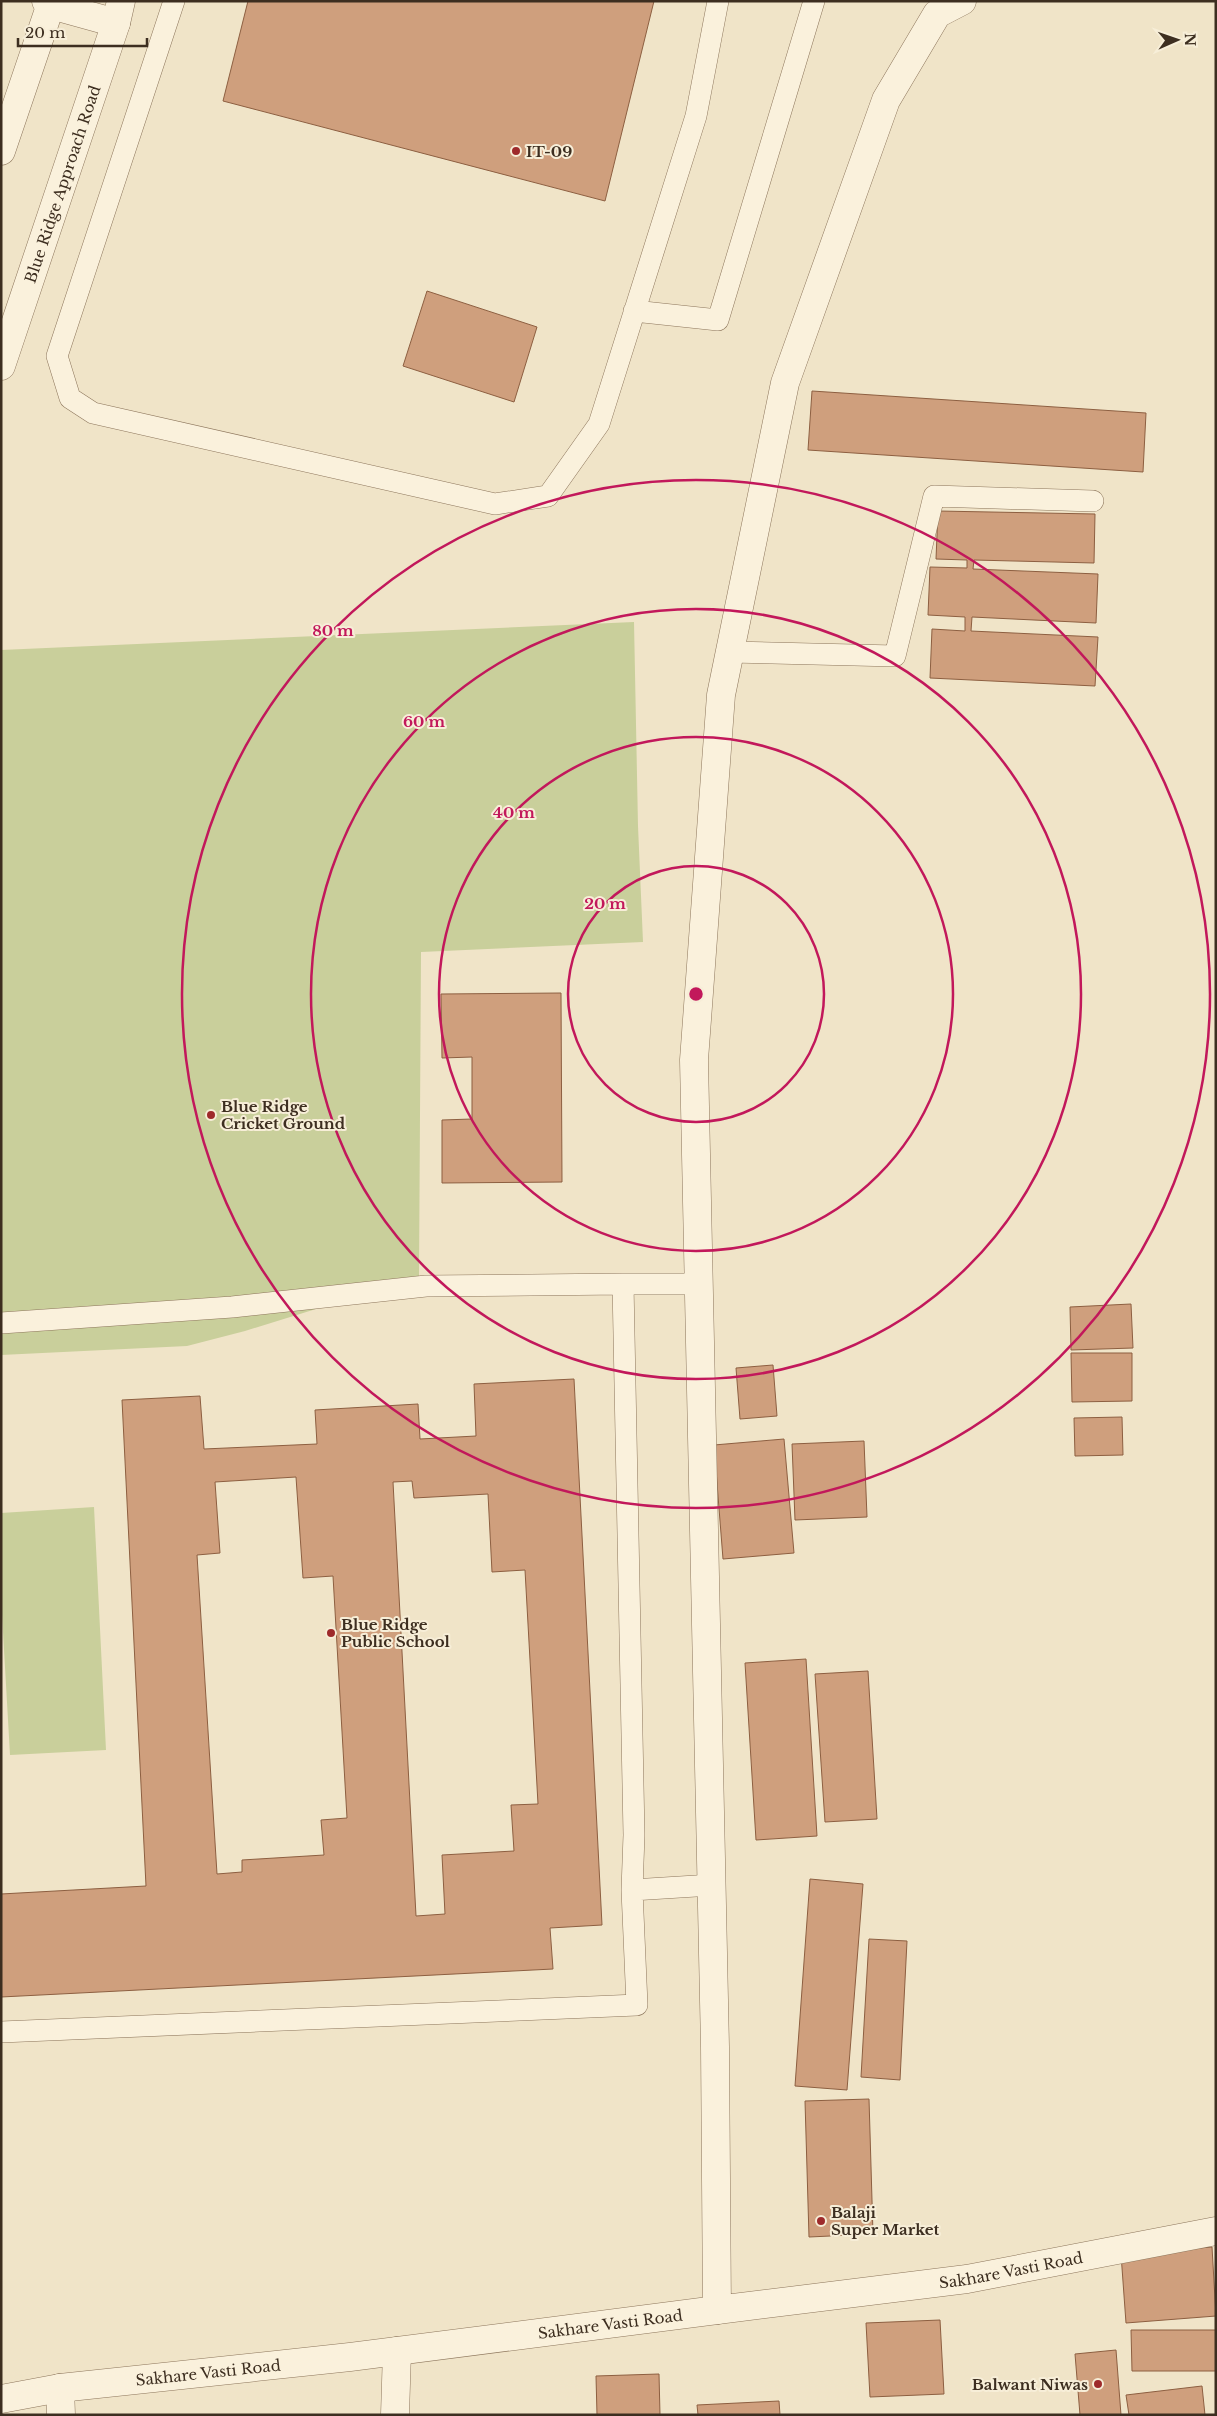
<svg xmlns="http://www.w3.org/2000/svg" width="1217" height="2416" font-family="'Libre Baskerville',serif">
	<rect width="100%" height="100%" fill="#f0e4c8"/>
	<path fill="#c9cf9b" d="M634,622L638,826L643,942L421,952L419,1277L245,1331L187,1346L1,1355V650Z
		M94,1507L106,1750L10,1755L1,1597V1513Z"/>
	<path fill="#cf9f7d" stroke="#8d5f41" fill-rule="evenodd" d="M248,1H654L605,201L223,101Z
		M427,291L537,327L514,402L403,366Z
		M812,391L1146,413L1143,472L808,450Z
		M938,511L1095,514L1094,563L974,560L973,569L1098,574L1096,623L972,617L971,631L1098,637L1095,686L930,678L932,629L965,631V617L928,615L930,567L967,568V560L936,559Z
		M561,993L562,1182L442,1183V1120L472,1119V1057L442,1058L441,994Z
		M1131,1304L1133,1348L1071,1350L1070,1307Z
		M1071,1353H1132V1401L1072,1402Z
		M773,1365L777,1416L740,1419L736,1368Z
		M574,1379L602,1925L550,1928L553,1969L1,1997V1894L146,1886L122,1400L200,1396L204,1449L317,1444L315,1410L418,1404L420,1439L476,1436L474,1384ZM296,1477L303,1578L333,1576L347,1818L321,1820L324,1855L242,1860V1872L217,1874L197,1555L220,1553L215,1482ZM412,1481L414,1498L488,1494L492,1572L525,1570L538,1804L511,1805L514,1851L442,1855L445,1914L416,1916L393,1482Z
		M1122,1417L1123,1455L1075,1456L1074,1418Z
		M784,1439L794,1553L723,1559L714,1445Z
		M864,1441L867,1517L795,1520L792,1444Z
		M806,1659L817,1836L756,1840L745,1663Z
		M868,1671L877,1819L825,1822L815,1674Z
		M810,1879L863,1884L847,2090L795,2086Z
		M869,1939L907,1941L900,2080L861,2077Z
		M869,2099L873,2234L809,2237L805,2101Z
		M1212,2247L1216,2316L1126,2323L1121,2254Z
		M940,2320L944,2394L870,2397L866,2323Z
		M1131,2330H1216V2371H1132Z
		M1116,2350L1121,2415H1080L1075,2354Z
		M659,2374L660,2415H597L596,2376Z
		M1202,2386L1205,2415H1129L1126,2395Z
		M779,2401L780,2415H698L697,2405Z"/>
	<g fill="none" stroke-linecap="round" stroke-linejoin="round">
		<g stroke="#8d765c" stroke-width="22">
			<path id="service" d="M174,1L57,356L70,398L93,413L495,504L548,496L599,424L696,116L718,1
				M634,311L718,320L814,1
				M729,652L895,656L934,496L1093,501
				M623,1284H699
				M1,1323L232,1307L426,1286L623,1284L634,1835L632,1890L637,2005L1,2032
				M632,1890L712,1885"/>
		</g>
		<g stroke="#8d765c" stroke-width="29">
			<g id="minor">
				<path d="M46,1L51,5L116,23"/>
				<path d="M60,2388L61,2415"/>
				<path id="s1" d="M1,2399L60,2388L350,2357L717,2310"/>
				<path d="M395,2415L397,2351"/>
			</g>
		</g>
		<g stroke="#8d765c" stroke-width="29">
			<g id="tertiary">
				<path id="s2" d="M962,1L937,14L886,100L785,383L721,695L694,1060L715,2047L717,2310L967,2279L1216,2231"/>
				<path d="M1,151L52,1"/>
				<path id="s3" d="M1,366L116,23L121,1"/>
			</g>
		</g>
		<use href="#service" stroke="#faf1dc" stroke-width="21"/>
		<use href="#minor" stroke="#faf1dc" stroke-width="28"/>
		<use href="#tertiary" stroke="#faf1dc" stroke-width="28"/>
	</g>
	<g fill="none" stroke="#c2185b" stroke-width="2.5">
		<circle cx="696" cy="994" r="128"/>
		<circle cx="696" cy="994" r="257"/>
		<circle cx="696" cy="994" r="385"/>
		<circle cx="696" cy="994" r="514"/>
	</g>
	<g fill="#9e2a2b" stroke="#f7eed8" stroke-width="2">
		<circle cx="516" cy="151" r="5"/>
		<circle cx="211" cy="1115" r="5"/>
		<circle cx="331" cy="1633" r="5"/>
		<circle cx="821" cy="2221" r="5"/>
		<circle cx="1098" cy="2384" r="5"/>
	</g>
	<g text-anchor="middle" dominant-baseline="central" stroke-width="4" stroke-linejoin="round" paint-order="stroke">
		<g font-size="15" font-weight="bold" fill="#3d2e20" stroke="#f7eed8" text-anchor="start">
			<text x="526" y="151">IT-09</text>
			<text x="221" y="1106">Blue Ridge<tspan x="221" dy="17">Cricket Ground</tspan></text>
			<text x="341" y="1624">Blue Ridge<tspan x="341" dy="17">Public School</tspan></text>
			<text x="831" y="2212">Balaji<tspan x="831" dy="17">Super Market</tspan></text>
			<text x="1088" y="2384" text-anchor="end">Balwant Niwas</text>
		</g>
		<g font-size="15" fill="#3d2e20" stroke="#f7eed8">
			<text stroke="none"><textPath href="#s3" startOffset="192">Blue Ridge Approach Road</textPath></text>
			<text stroke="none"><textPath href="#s2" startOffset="2660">Sakhare Vasti Road</textPath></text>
			<text stroke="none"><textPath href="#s1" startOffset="614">Sakhare Vasti Road</textPath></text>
			<text stroke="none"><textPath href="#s1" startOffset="209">Sakhare Vasti Road</textPath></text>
		</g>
	</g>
	<circle cx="696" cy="994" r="8" fill="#c2185b" stroke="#f7eed8" stroke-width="2.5"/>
	<g font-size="15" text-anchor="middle" font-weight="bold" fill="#c2185b" stroke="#f7eed8" stroke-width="4" stroke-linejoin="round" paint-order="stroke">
		<text x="333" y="636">80 m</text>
		<text x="424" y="727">60 m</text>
		<text x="514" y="818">40 m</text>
		<text x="605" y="909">20 m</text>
	</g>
	<rect width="1217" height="2416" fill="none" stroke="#3d2e20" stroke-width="5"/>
	<g transform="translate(1177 40) rotate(88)" stroke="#f7eed8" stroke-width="4" paint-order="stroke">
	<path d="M0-4L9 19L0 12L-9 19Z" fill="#3d2e20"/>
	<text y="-8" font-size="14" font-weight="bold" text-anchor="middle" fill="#3d2e20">N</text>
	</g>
	<path d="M18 38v8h129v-8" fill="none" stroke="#3d2e20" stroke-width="2.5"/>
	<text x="25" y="38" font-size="15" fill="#3d2e20" stroke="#f7eed8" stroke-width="4" paint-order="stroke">20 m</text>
</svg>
